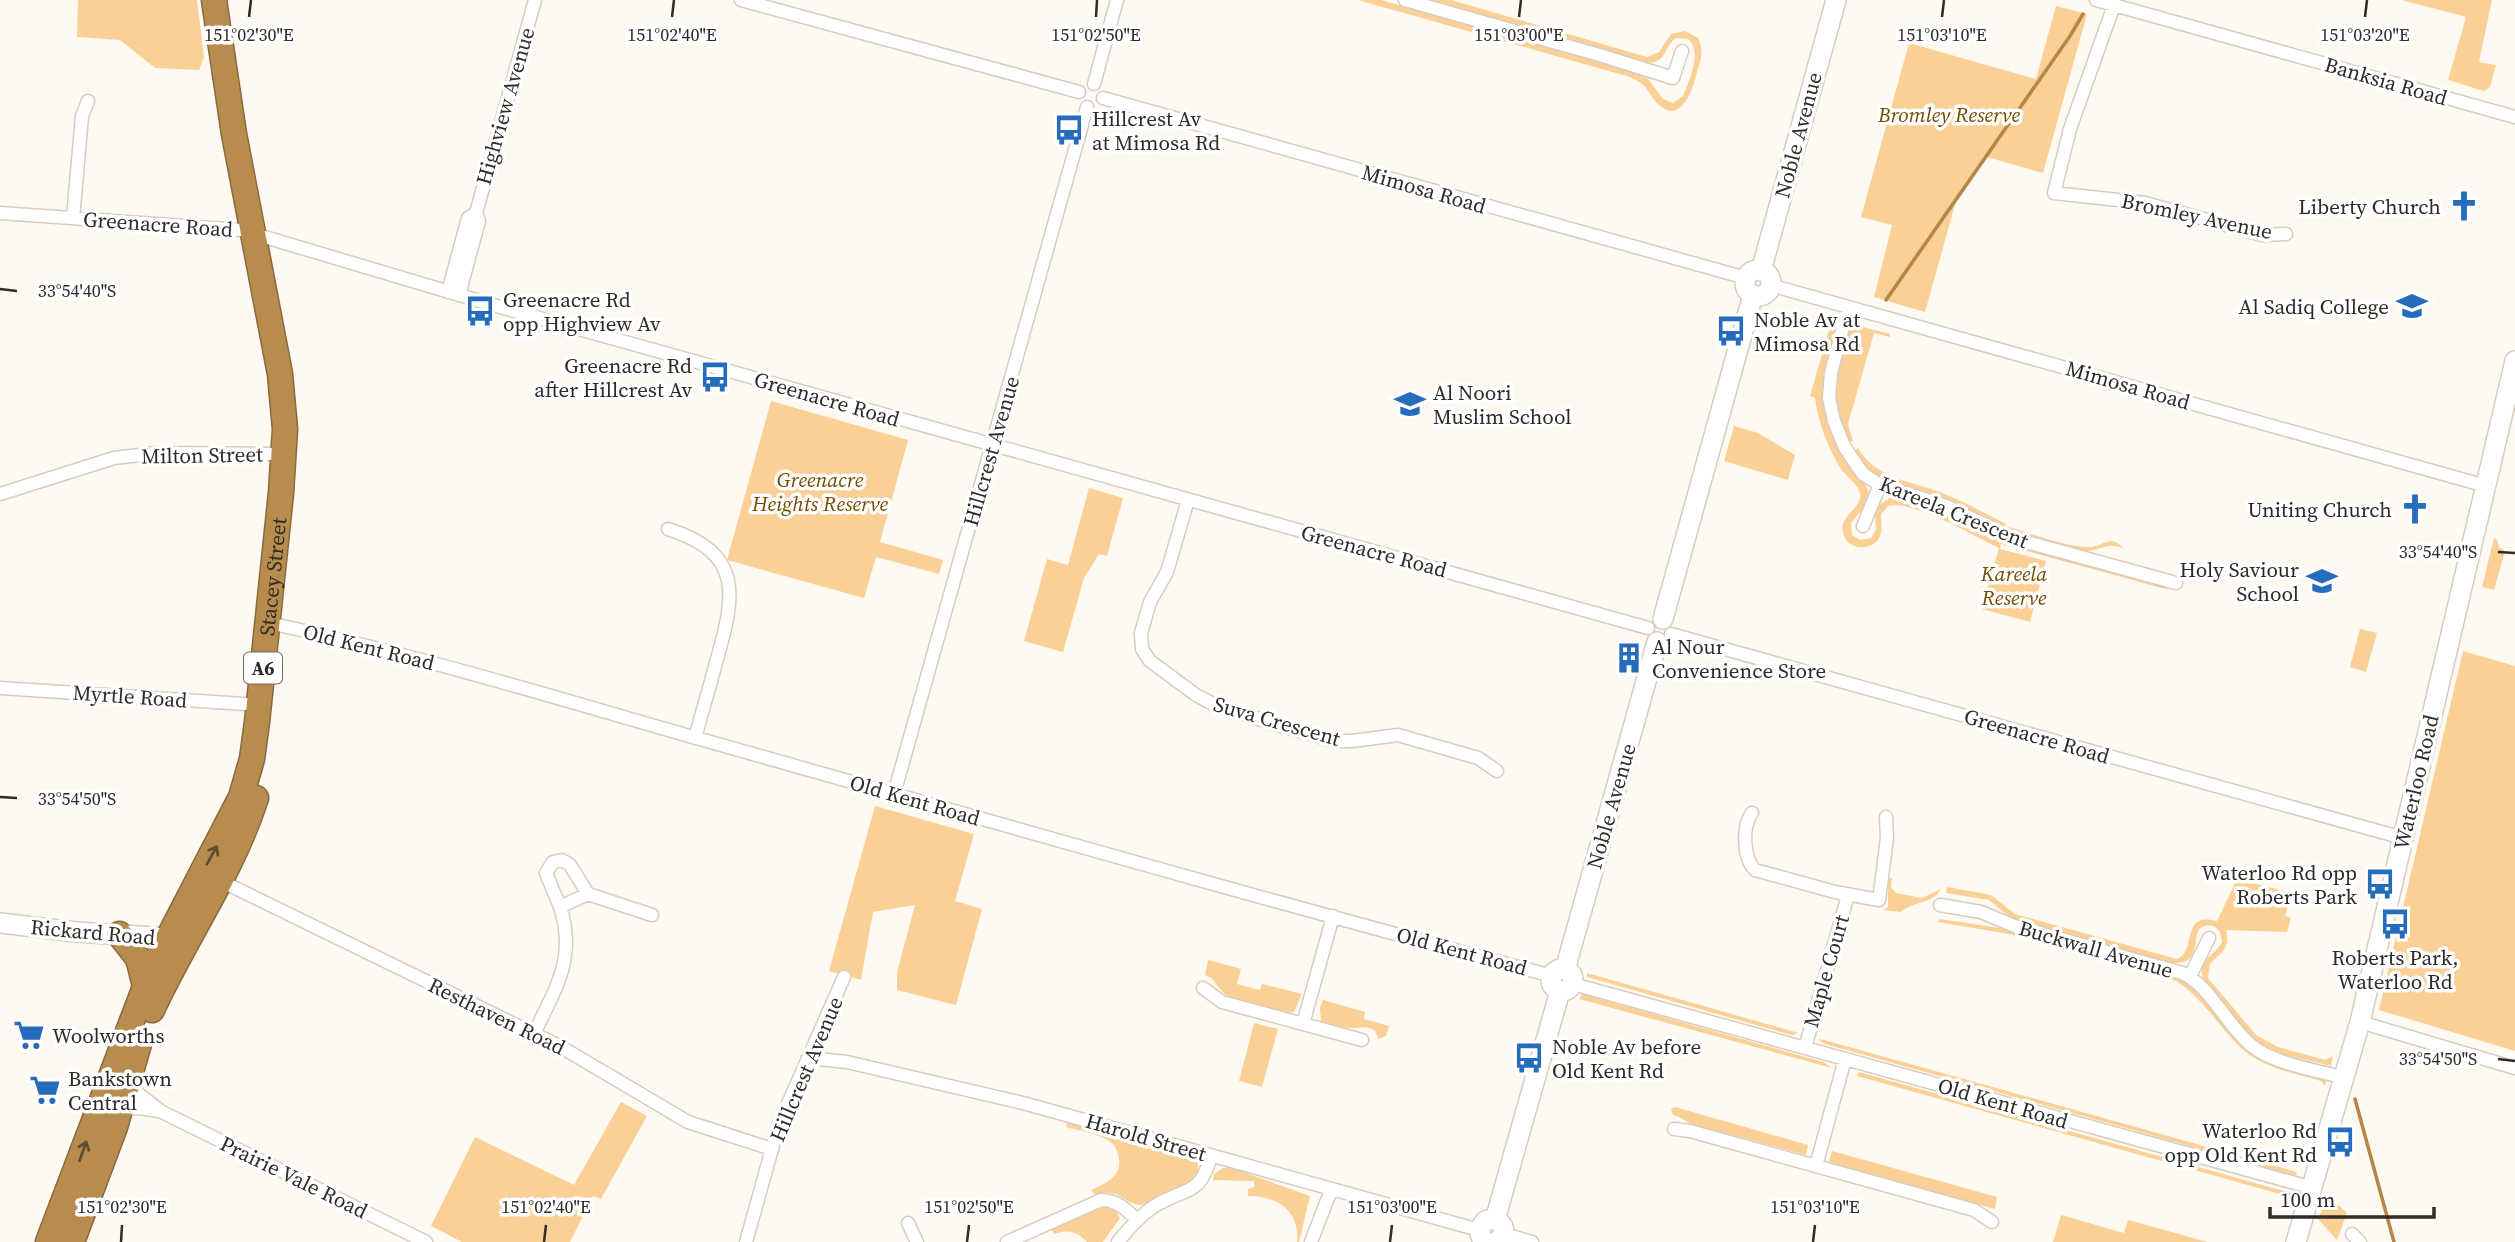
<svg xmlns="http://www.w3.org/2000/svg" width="2515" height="1242" font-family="'Source Serif 4',serif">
	<rect width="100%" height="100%" fill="#fef9f1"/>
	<path fill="#fbd096" d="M78,0H197L204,57L199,70L155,68L120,40L77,37Z
		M1358,0H1381L1631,71L1648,79L1663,99L1673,103L1683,96C1689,81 1703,51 1688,39L1676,38C1661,50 1669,63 1644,63L1432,0H1451L1647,57L1659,52L1671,34L1685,31L1698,38C1705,51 1700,62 1696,76C1692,92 1680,126 1657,103C1645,90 1650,86 1630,77Z
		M2402,0H2492L2479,62L2496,65L2490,87L2484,91L2448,80L2466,17Z
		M2056,6L2087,14L2043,173L1987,157L1956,201L1925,312L1874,297L1892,225L1861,217L1909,43L2036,79Z
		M1826,317L1838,321V324C1824,377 1812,407 1844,458C1851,469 1866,479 1869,493L1862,510L1851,523L1852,535L1860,540L1871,538L1876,530L1875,514L1878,506L1891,497H1902L1935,508L2002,541L2162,586L2169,590L2001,544L2000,549L2046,561L2030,622L1982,609L1999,548C1974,536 1914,500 1888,506L1881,514C1881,521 1883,530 1880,536C1873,552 1847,551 1843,533C1838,514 1866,508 1859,490C1855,482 1846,476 1841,469C1828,448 1818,422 1815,398L1810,396L1830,326Z
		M1852,324L1890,334V337L1874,333L1848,424L1853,441H1849C1844,429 1838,417 1836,405C1831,385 1842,342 1852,324Z
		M771,401L908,440L880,542L943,560L939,574L876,557L864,598L727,560Z
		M1734,426L1758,433L1795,455L1788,480L1724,461Z
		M1858,448C1877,481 1916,481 1947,495C1967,503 1986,514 2006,524L2005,526C2031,533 2061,546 2088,547C2102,548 2110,533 2123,548C2105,541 2101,552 2083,551L2011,531L1946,500L1886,481L1865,467L1854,452Z
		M1089,488L1123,498L1107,556L1099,554L1084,578L1063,652L1024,641L1047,559L1068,565Z
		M2494,538L2497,539L2499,547L2505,551L2494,590L2482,587Z
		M2360,629L2377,633L2366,672L2350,667Z
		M2463,651L2515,666V1051L2379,1010Z
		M875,806L974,834L955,901L982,909L956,1005L897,990V972L915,905L873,912L861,980L829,971Z
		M1888,878H1892L1891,887L1896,893L1922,898L1941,889C1933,904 1913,901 1901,912L1883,910L1888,907Z
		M2237,879L2292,893L2285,916L2291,918L2287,932L2226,930C2231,949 2221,952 2210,964L2208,978L2256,1035L2278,1047L2325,1060L2333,1056L2331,1066L2281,1054L2260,1045L2249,1035L2206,984C2193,959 2213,959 2222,942L2220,932L2214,926C2181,920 2212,965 2172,963L2012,919L1989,900L1946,893L1947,887L1991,895L2015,914L2177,959C2198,951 2179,911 2217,921Z
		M1940,919L2006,929L2177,977L2195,989L2235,1037L2322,1078L2326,1081L2325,1086L2321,1081C2294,1073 2262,1068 2241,1048C2218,1026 2203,998 2176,981L2009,934L1938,922Z
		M1208,960L1241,969L1237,984L1260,990L1262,984L1302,994L1294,1012L1286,1013C1268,1008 1247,1005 1230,997C1218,992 1217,979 1205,975Z
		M1587,973L1795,1032L1798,1033L1791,1035L1587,977Z
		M1582,994L1823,1062L1832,1068L1579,999Z
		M1323,1000L1365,1012L1364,1019L1389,1026L1386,1036L1378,1039C1375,1022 1363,1029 1350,1028C1340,1028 1330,1024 1321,1021L1320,1008Z
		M1254,1023L1278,1029L1262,1087L1239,1081Z
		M1818,1039L1824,1040L2297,1172L2296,1175L2290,1174L1825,1044Z
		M1859,1072L2291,1193V1197L1857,1076Z
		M621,1102L647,1116L601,1199L593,1196L570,1242H462L431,1226L475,1137L574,1185Z
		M1675,1107L1808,1145L1806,1155L1691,1124L1679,1117L1673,1115L1671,1109Z
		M1067,1121L1192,1156L1198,1163V1173L1191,1183L1142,1205C1120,1204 1123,1187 1095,1195L1091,1190C1107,1183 1124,1175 1118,1154C1116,1148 1114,1144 1109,1141C1097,1133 1079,1131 1066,1127Z
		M1832,1151L1997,1197L1995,1209L1833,1164L1829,1161Z
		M1223,1168H1232L1310,1196L1299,1242H1297C1300,1210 1277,1196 1248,1196V1189L1254,1187V1181L1213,1180L1214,1174Z
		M2337,1204L2347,1213L2337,1240L2318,1219L2324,1206Z
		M1105,1206L1114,1208L1120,1218L1103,1242H1087C1077,1231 1067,1229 1054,1234L1051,1228Z
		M2061,1215L2124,1233L2128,1220L2208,1242H2053Z"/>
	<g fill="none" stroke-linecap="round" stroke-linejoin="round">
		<path stroke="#b38747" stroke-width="3.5" d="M1886,300L2070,36L2083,14
			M2355,1099L2394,1242"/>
		<g stroke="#d6cdc0" stroke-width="15">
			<path id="street" d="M741,0L1079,92
				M1405,0L1603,56L1673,78L1682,51
				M2096,0L2515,117
				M2114,5L2070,129L2054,193L2145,203L2262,235L2286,234
				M1094,84L1117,0
				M1103,98L1746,278
				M0,213L241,230L500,307L1648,628
				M73,218L82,116L88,101
				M1770,285L2486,486
				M448,292L468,218L476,213L535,0
				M459,295L479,221L476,213
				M1848,308L1831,373L1829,398L1834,421L1845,448L1863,474L1880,485L1946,506L2012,538L2176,583
				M0,494L114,458L156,453L284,454
				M1188,500L1167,572L1150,602L1141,633L1142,649L1150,661L1196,695L1213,704L1274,724L1334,741H1352L1398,735L1478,758L1497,771
				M1863,526L1880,485
				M668,529C744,553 735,596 717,659C710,686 702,712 695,738
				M278,625C425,657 569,702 714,743C993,822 1272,902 1552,976
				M1671,634L2403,838
				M0,688L259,705
				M894,794L1087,107
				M1752,813C1742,826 1743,858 1755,870L1835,892L1879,900L1887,838L1886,817
				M221,881L561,1047L688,1122L772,1149
				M1940,905L1981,912L2017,927L2182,973C2210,985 2227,1026 2252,1046C2274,1064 2317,1070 2344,1078
				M560,907L546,873L553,862L562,860L570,865L588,894
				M2190,976L2209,938
				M1573,984L2313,1188
				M1203,988L1222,1002L1362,1040
				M2360,1022L2515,1068
				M1303,1024L1333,916
				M534,1034C555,989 577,958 560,907L588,894L652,915
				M1805,1048L1848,895
				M809,1058L847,1062L1023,1103L1479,1230
				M127,1085L162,1112L426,1242
				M120,1109L140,1108L159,1111
				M1674,1129L1690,1131L1974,1210L1992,1222
				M1816,1166L1845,1059
				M908,1223L917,1242
				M1504,1234L1532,1242
				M2352,1234L2360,1242
				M746,1242L779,1124L844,977
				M1007,1242L1101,1200C1117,1200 1127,1210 1137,1220
				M1118,1242C1129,1228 1142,1213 1158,1204C1189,1187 1200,1195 1211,1156
				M1311,1242L1331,1190"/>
		</g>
		<g stroke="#d6cdc0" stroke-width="22">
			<path id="secondary" d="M1745 283a13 13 0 1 1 26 0a13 13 0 1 1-26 0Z
				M1761,271L1836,0
				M1663,619L1753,295
				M0,923L76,932L155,937L181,941
				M1551 980a11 11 0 1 1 22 0a11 11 0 1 1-22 0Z
				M1565,970L1657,642
				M1495,1220L1560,991
				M1486,1242L1481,1237L1479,1230L1485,1221C1496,1217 1504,1222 1504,1234L1497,1242
				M2296,1242L2360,1022L2515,361"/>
		</g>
		<g stroke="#886a40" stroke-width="27">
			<g id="highway">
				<path d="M119,934L138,958L145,986"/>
				<path d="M152,1010C185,938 232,873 256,798"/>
				<path id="s1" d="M48,1242L151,971L241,797L252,759L257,722L281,493L285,429L280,374L234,134L214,0"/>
				<path d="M72,1242L115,1127L139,1044"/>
			</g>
		</g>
		<use href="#street" stroke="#fff" stroke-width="12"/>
		<use href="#secondary" stroke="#fff" stroke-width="19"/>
		<use href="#highway" stroke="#b88c4d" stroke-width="24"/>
	</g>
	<defs><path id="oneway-shaft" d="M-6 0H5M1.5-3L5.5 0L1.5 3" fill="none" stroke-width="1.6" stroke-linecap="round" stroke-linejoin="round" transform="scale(1.75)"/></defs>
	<g stroke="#5f4d34">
		<use href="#oneway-shaft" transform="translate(212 855) rotate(-61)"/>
		<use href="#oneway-shaft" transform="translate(83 1151) rotate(-70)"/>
	</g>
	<path fill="none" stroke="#2f2b27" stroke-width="2.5" d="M249,17L251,0M672,17L674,0M1096,17L1097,0M1519,17L1521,0M1942,17L1944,0M2365,17L2367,0M0,289L17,291M2498,552L2515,553M0,797L17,798M2498,1059L2515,1061M121,1242L122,1225M544,1242L546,1225M967,1242L969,1225M1390,1242L1392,1225M1813,1242L1815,1225"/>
	<defs>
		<g id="bus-bare" transform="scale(2.415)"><path d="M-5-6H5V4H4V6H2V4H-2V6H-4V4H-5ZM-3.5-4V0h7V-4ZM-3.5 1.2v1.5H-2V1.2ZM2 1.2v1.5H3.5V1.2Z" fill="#266cbd" stroke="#fff" stroke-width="2.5" paint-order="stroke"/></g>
		<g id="church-bare" transform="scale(2.415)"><path d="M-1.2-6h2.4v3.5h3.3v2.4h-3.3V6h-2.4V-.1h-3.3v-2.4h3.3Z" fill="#266cbd" stroke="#fff" stroke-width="2.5" paint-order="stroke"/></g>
		<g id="school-bare" transform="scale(2.415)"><path d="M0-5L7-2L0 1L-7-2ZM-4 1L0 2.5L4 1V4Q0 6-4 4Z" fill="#266cbd" stroke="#fff" stroke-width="2.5" paint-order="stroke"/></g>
		<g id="building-bare" transform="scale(2.415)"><path d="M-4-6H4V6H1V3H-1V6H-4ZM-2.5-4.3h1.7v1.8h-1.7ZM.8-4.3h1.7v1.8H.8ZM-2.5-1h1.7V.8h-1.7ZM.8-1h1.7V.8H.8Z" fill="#266cbd" stroke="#fff" stroke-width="2.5" paint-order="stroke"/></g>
		<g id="supermarket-bare" transform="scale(2.415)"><path d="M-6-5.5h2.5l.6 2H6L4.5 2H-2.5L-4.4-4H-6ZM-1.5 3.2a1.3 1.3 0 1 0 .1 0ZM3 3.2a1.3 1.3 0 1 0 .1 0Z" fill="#266cbd" stroke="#fff" stroke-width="2.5" paint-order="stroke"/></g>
	</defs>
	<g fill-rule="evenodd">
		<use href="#bus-bare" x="1069" y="130"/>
		<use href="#church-bare" x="2464" y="206"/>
		<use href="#school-bare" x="2412" y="306"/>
		<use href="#bus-bare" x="480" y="311"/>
		<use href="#bus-bare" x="1731" y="331"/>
		<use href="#bus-bare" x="715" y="377"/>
		<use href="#school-bare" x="1410" y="404"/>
		<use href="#church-bare" x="2415" y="509"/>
		<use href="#school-bare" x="2322" y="581"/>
		<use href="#building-bare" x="1629" y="658"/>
		<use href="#bus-bare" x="2380" y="884"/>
		<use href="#bus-bare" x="2395" y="924"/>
		<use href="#supermarket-bare" x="29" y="1035"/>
		<use href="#bus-bare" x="1529" y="1058"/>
		<use href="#supermarket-bare" x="45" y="1090"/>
		<use href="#bus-bare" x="2340" y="1142"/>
	</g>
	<g text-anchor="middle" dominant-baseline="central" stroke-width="7" stroke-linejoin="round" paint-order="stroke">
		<rect fill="#fff" stroke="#6d6b68" stroke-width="2" x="244" y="652.5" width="38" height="31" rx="5"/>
		<g font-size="19" font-weight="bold" fill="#2f2b27">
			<text x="263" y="668">A6</text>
		</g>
		<g font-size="21" fill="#2f2b27" stroke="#fff">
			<text transform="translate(2386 81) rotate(16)">Banksia Road</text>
			<text transform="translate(505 106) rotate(-74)">Highview Avenue</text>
			<text transform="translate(1798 135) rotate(-75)">Noble Avenue</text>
			<text transform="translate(1424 189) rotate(16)">Mimosa Road</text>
			<text transform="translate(2197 216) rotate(12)">Bromley Avenue</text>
			<text transform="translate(158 224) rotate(4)">Greenacre Road</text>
			<text transform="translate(2128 385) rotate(16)">Mimosa Road</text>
			<text transform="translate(827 399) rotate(16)">Greenacre Road</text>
			<text transform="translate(991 451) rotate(-74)">Hillcrest Avenue</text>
			<text transform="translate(202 455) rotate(-1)">Milton Street</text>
			<text transform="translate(1954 512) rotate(22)">Kareela Crescent</text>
			<text transform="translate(1374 551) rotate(15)">Greenacre Road</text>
			<text stroke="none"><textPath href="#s1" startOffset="709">Stacey Street</textPath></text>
			<text transform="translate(369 647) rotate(14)">Old Kent Road</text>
			<text transform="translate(130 696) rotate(4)">Myrtle Road</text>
			<text transform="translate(1277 721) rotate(16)">Suva Crescent</text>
			<text transform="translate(2037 736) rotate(16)">Greenacre Road</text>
			<text transform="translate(2416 782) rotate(-77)">Waterloo Road</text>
			<text transform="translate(915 800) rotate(16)">Old Kent Road</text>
			<text transform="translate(1611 806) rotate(-74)">Noble Avenue</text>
			<text transform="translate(93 932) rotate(5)">Rickard Road</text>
			<text transform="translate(2096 949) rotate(16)">Buckwall Avenue</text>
			<text transform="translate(1462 951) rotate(15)">Old Kent Road</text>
			<text transform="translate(1826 971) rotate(-74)">Maple Court</text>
			<text transform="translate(497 1016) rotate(26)">Resthaven Road</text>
			<text transform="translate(806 1069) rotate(-67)">Hillcrest Avenue</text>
			<text transform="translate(2003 1103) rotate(16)">Old Kent Road</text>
			<text transform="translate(1146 1137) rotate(16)">Harold Street</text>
			<text transform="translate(294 1177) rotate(26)">Prairie Vale Road</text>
		</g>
		<g font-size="21" font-style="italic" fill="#744d01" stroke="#fff">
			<text x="1949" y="114">Bromley Reserve</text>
			<text x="820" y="479">Greenacre<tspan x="820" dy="24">Heights Reserve</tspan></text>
			<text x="2014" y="573">Kareela<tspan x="2014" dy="24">Reserve</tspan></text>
		</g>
		<g font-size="21" fill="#2f2b27" stroke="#fff" text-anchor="start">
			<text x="1092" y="118">Hillcrest Av<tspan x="1092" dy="24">at Mimosa Rd</tspan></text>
			<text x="2441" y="206" text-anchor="end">Liberty Church</text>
			<text x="503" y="299">Greenacre Rd<tspan x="503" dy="24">opp Highview Av</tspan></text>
			<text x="2389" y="306" text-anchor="end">Al Sadiq College</text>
			<text x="1754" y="319">Noble Av at<tspan x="1754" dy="24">Mimosa Rd</tspan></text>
			<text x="692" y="365" text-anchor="end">Greenacre Rd<tspan x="692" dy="24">after Hillcrest Av</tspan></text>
			<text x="1433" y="392">Al Noori<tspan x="1433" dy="24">Muslim School</tspan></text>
			<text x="2392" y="509" text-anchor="end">Uniting Church</text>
			<text x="2299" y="569" text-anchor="end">Holy Saviour<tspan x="2299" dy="24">School</tspan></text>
			<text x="1652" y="646">Al Nour<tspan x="1652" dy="24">Convenience Store</tspan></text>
			<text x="2357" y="872" text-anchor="end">Waterloo Rd opp<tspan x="2357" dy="24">Roberts Park</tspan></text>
			<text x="2395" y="957" text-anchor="middle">Roberts Park,<tspan x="2395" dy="24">Waterloo Rd</tspan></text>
			<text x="52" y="1035">Woolworths</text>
			<text x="1552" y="1046">Noble Av before<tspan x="1552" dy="24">Old Kent Rd</tspan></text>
			<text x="68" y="1078">Bankstown<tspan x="68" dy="24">Central</tspan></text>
			<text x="2317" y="1130" text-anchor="end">Waterloo Rd<tspan x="2317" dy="24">opp Old Kent Rd</tspan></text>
		</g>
	</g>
	<g font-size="18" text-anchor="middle" fill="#2f2b27" stroke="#fff" stroke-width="7" stroke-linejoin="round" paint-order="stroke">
		<text x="249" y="41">151°02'30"E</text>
		<text x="672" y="41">151°02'40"E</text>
		<text x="1096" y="41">151°02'50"E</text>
		<text x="1519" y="41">151°03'00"E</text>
		<text x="1942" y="41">151°03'10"E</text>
		<text x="2365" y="41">151°03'20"E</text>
		<text x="77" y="297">33°54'40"S</text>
		<text x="2438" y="558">33°54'40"S</text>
		<text x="77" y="805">33°54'50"S</text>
		<text x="2438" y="1065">33°54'50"S</text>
		<text x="122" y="1213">151°02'30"E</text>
		<text x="546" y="1213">151°02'40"E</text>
		<text x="969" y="1213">151°02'50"E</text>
		<text x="1392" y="1213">151°03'00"E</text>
		<text x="1815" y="1213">151°03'10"E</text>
	</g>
	<path d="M2270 1207v10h164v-10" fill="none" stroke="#2f2b27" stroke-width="3.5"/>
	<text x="2280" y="1207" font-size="21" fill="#2f2b27" stroke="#ffffff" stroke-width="5" paint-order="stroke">100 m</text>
</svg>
